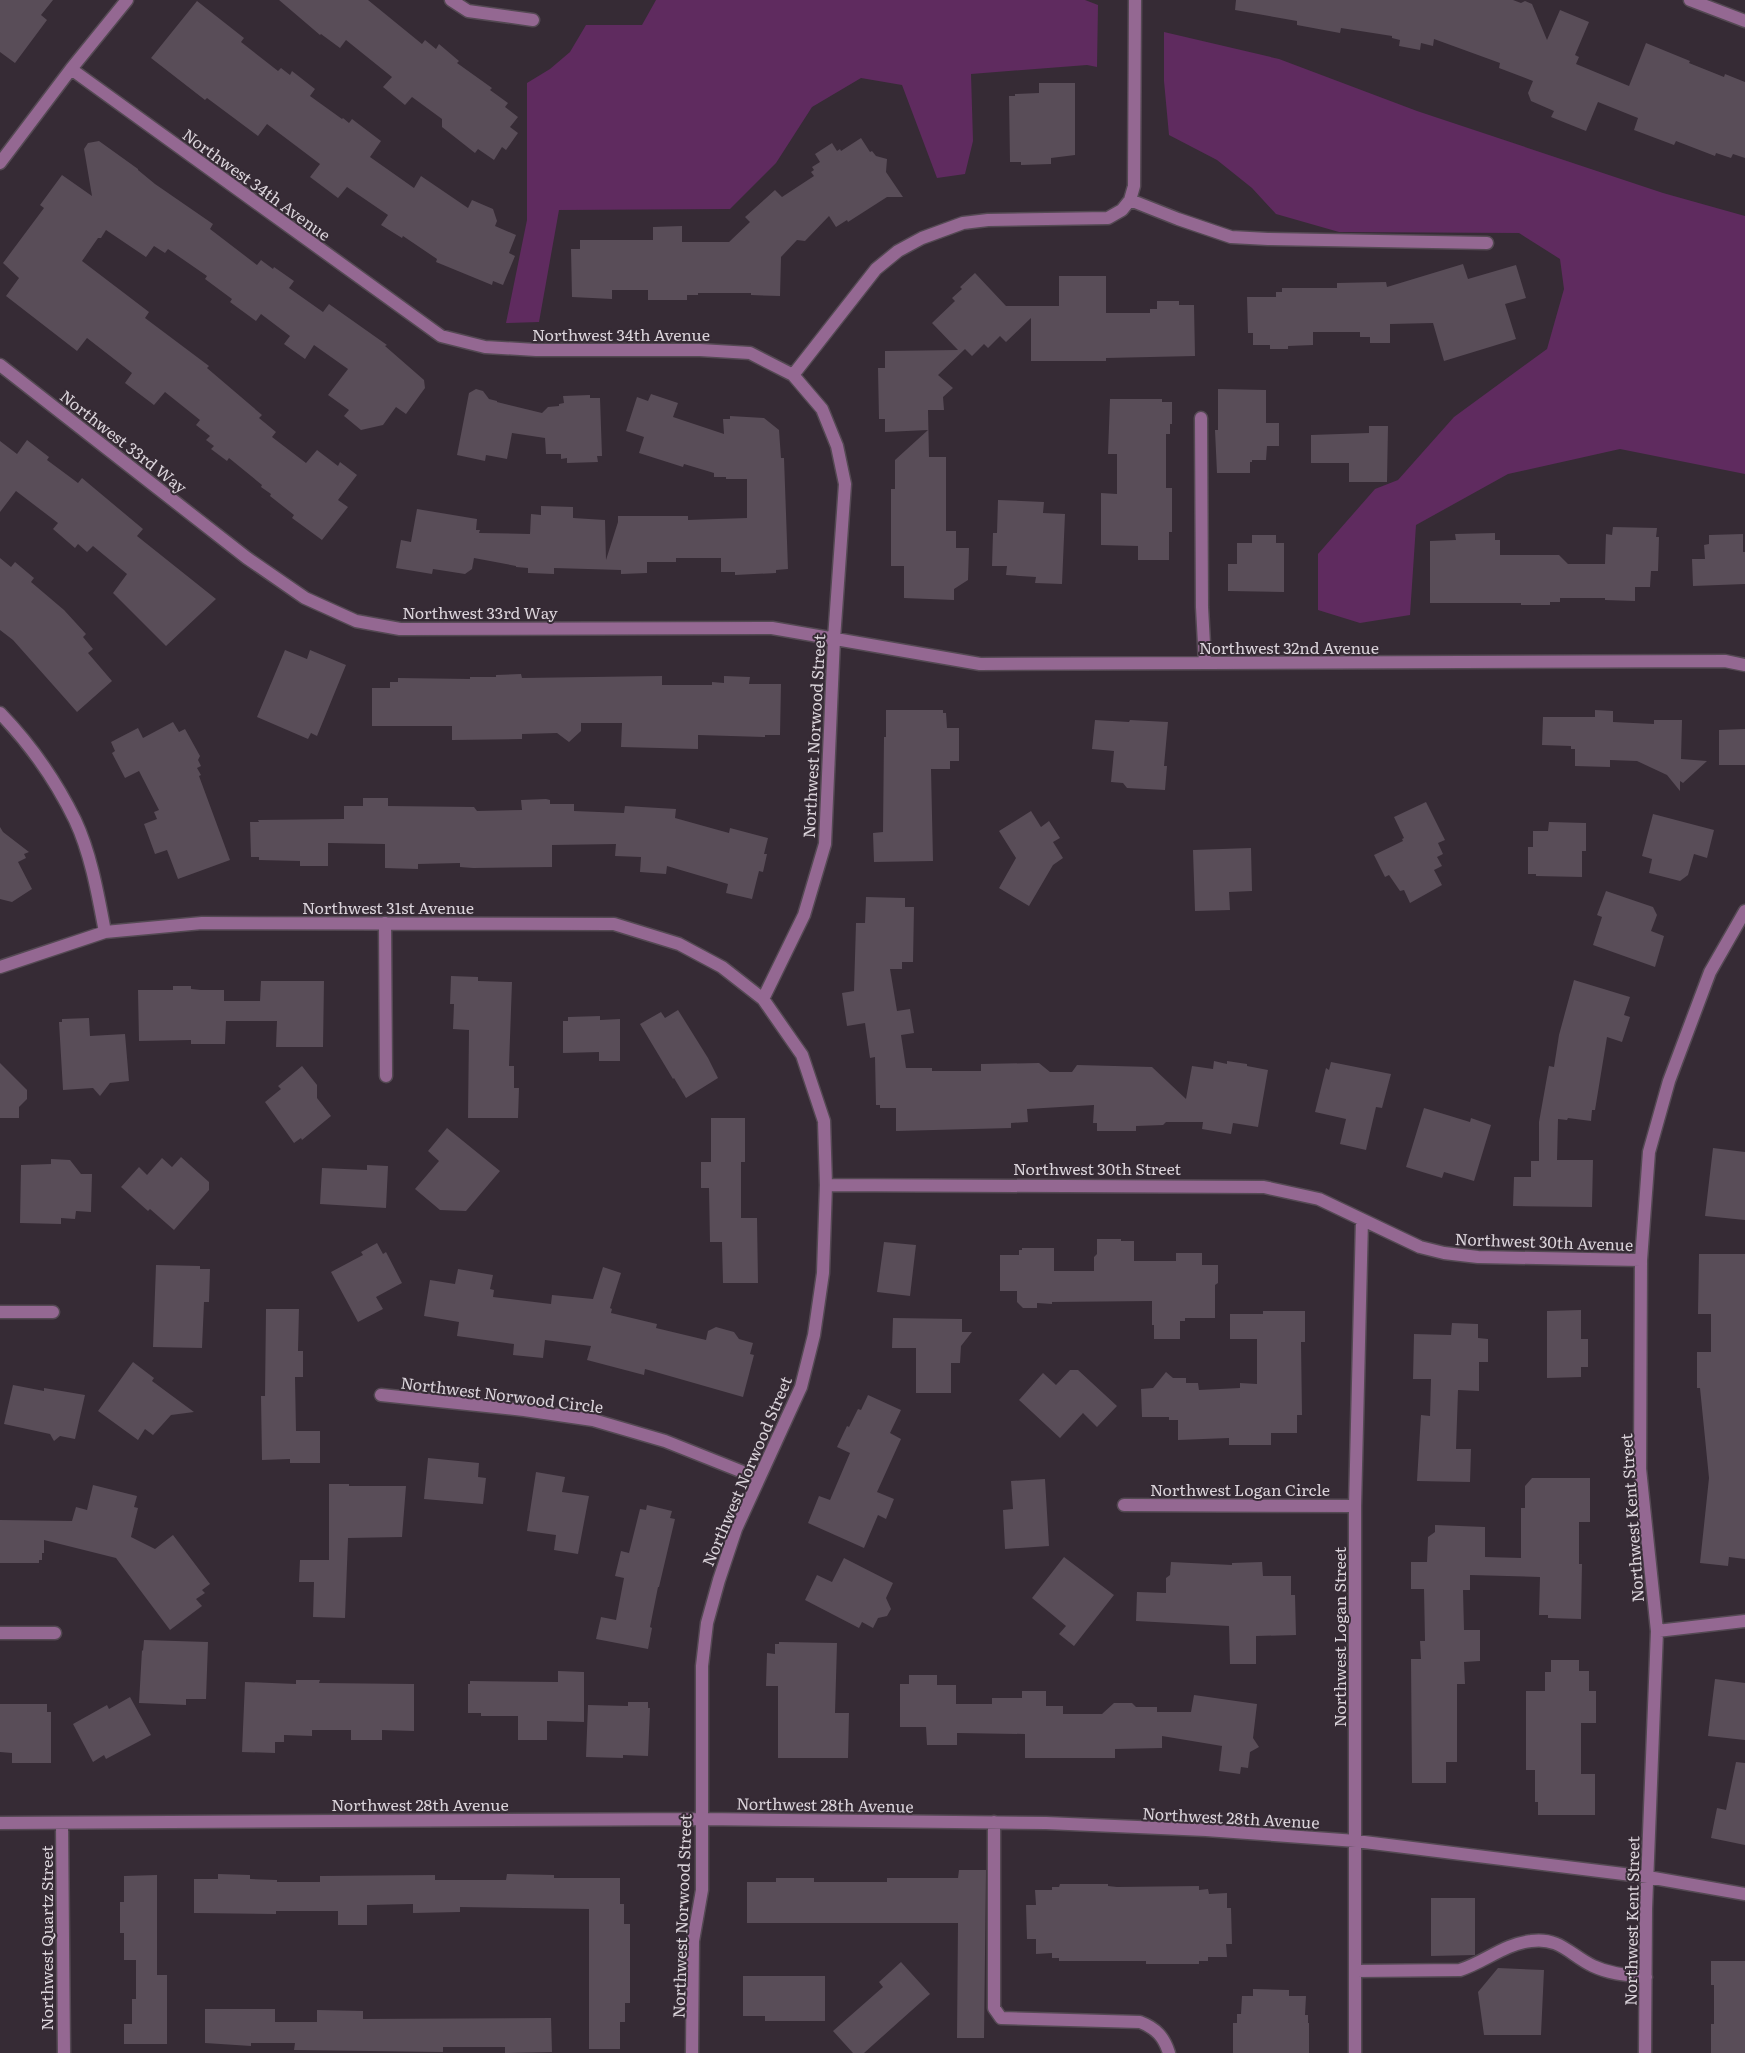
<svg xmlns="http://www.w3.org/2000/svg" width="1745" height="2053" font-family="Literata,serif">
	<rect width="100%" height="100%" fill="#362b35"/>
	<path fill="#5f2b5f" d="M656,0H1085L1098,5L1097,67L1087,65L971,74L973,141L965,174L937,178L902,85L861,78L812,107L776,163L730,209L559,210L539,322L506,323L527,220V83L550,69L570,52L586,25H642Z
		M1164,32L1279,59L1417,111L1663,193L1745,216V474L1620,449L1508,474L1416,525L1410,615L1360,623L1318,610V554L1375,489L1398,480L1454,417L1547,349L1564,289L1560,259L1519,233L1339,232L1276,214L1252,188L1217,160L1169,135L1164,81Z"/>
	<path fill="#594d58" d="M0,0H53L41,15L47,20L15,63L0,52Z
		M279,0H368L422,44L425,40L436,49L439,44L459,61L457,63L492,88L490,90L508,103L505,107L518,117L510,127L518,133L506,150L502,147L494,160L478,149L475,153L442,127V119L412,97L405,105L383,87L392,77L346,40L340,48L321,34L320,35Z
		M1236,0H1513L1521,3L1525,1L1532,4L1547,40L1560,10L1589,22L1575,55L1579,57L1576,64L1629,86L1646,43L1690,61L1689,63L1724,77L1725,74L1745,82V158L1733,154L1731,158L1716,153L1715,156L1676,141L1674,145L1634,130L1638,118L1598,102L1586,131L1551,117L1554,111L1531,101L1528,93L1533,81L1499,68L1500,63L1434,39L1433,46L1421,43L1420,50L1399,46L1400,40L1392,38V36L1341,28L1340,33L1297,25V21L1235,10Z
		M197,1L244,38L241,42L278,71L281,68L290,75L292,71L315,89L310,96L342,119L343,118L349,123L352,119L381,141L370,157L414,188L421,176L468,208L472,200L493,209L497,221L495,226L516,235L509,253L515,256L503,285L493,281L492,285L436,262L437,259L403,236L402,238L381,225L388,215L347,187L338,198L310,177L320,164L267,124L258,136L207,98L205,100L151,58Z
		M1039,83H1075V155L1051,158V164L1021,165V162H1010L1009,96H1015V94L1039,93Z
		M861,138L870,152L872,151L876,156L887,159L886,172L903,197H887L848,222L847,220L836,227L829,216L805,241L797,240L781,257L780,296L751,295V293H698V295H687V300H648V290H612V299L572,297L571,249H580V240H653V227L682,226V242H729L750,222L745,217L775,190L782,197L814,176L811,172L814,170L812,167L820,162L815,154L832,143L837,151L840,149L841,151Z
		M99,141L138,169V170L155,184L213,224L210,229L257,265L261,260L273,269L274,267L294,281L289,288L323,312L329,304L387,345L385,346L424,380L425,388L406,414L396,407L383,425L361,430L344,416L349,410L328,395L348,369L314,345L305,359L284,344L290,336L261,314L256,321L230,302L232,299L205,279L207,276L168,249L165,253L154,246L146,257L106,230L101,238H98L82,261L149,312L145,318L209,366L207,368L262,415L259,418L276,432L272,437L306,463L317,450L338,466L340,462L357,475L338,500L348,507L322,540L292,518L294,515L270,496L271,494L261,487L262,485L229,458L227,461L211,449L214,446L206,440L210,436L196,425L200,420L165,392L154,405L125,383L132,373L87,338L77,351L6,296L19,278L3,263L44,208L40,205L62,175L92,196L84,149L88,143Z
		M1463,264L1468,279L1516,265L1526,298L1505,304L1516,339L1444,361L1433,323L1390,324V343H1370V337H1360V332H1313V345L1288,346V349H1270V345H1253V333H1248L1247,297H1276V292H1282V288H1337V283L1386,282L1387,287Z
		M975,273L1006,306H1059V276H1106V313H1150V309H1157V301H1179V305H1194L1195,356L1106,358V361H1031V318L1006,342L1000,336L988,348L984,344L972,356L965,349L938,375L953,388L943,397L944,410H928L929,457H946V531H956V548H969L968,580L954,589V600L904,598V566H891V489H895V460L928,430L885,432V419H879L878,368H885V351L958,350L932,323L955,301L952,298L962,289L960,287Z
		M476,389L483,391L489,399L497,401V402L542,413L548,407L559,406V404L564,403L563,396L590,395V398H600L602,456H597L598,462L567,463V458L561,459V454H546L545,438L512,433L507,459L486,455L485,461L457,455L469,393Z
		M1218,389L1266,390V423H1279V446H1267L1266,460H1252V462H1250V473H1217L1215,430H1218Z
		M651,394L678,403L673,417L724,434L723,419H730V416L764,418L779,430L781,458H784L788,569L776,570V573L735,575V572H721V558H676V562H647V573L621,574V570L554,568V574L528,573V568L516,567V566L474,558L472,569L465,574L433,569L432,574L396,568L401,540L411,542L417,509L477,519L476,530H480L479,533L530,534L531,514L541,515V506L573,507V518L605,520L606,560L618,522V516H688V520L747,518V479H726V477H714V473L684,464L683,467L639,453L644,437L626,431L637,397L648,401Z
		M1110,399H1162V402H1172V424H1170V434H1166V488H1172V532H1169V560H1138V546L1101,545V493L1117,494V454H1108Z
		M1369,426H1388L1387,482H1349V463H1311V435L1369,433Z
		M27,440L49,457L47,460L78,483L82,478L143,529L137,536L216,599L166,646L113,593L127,574L93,546L87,552L78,544L75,548L53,529L58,523L16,491L0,512V441L17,454Z
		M998,500L1044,502L1043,513L1065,514L1062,584L1035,583L1036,577L1006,575L1007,566H992L993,533H997Z
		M1613,527L1657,528L1656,537H1659L1658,571H1651L1650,587H1635V601L1605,600V598H1560V602H1550V605H1521V603H1430V541L1456,540L1455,534L1495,533V540H1500V555H1559L1568,564H1605L1606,534L1612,535Z
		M1743,534V552H1745V584L1693,586L1692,559H1705L1704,545L1709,544V535Z
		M1252,535H1276V543H1284V592L1228,591V564H1237V543H1252Z
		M0,558L11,567L15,562L34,578L31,582L64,610L86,634L83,637L93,649L88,653L112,681L77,712L13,640L0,630Z
		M285,650L307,659L310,650L346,665L317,736L311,733L308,739L257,717Z
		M521,674L522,678L662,676V685H712V682L724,683V676L750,677L749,684H781L780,735H765V737L698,735V749L621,747L622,723H581V731L569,742L557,733L522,734V739L452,740V726H372V688H390V682H398V678L470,679V677H496V675Z
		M886,710H943V713H946L947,728H959V761H950V769H931L933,861L874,862L873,833L883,832L884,737H886Z
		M1595,710L1613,711V722L1654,724V720H1682L1681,759L1707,761L1683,783L1680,781V791L1667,775L1637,761L1610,760V767L1575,766V749H1571V746L1542,745L1543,717H1595Z
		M1095,720L1129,722L1130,720L1168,722L1164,766H1167L1165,790L1127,788L1123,783L1111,782L1114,751L1092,749Z
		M173,722L179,732L185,729L200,756L198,760L201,766L197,768L201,775L199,776L230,860L178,879L167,850L155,854L144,824L157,819L154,812L159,810L139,771L125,778L112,753L115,751L111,742L138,728L143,738Z
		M1745,729V765H1719V730Z
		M363,798H388V806L474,807L477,811L522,810L521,800L546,799L550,800V804H574V811L624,813L625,806L676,809L675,818L729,833L730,828L768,838L764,854H767L763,872L759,871L752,899L726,893L728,884L667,866L666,874L640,872L641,857L615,856L616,844L552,845V867L473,868L460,867V863L418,864V869L385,868V844L328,843V866H300V861L259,860V857H251L250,822H259L258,820L344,819V806H363Z
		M1426,802L1445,840L1438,843L1443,854L1437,857L1442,866L1434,870L1442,885L1410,903L1404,890L1400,891L1389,875L1385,877L1374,855L1403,841L1402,839L1404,838L1394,817Z
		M1031,811L1041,827L1049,821L1060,838L1053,842L1063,858L1053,865L1029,906L999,888L1016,858L999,831Z
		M1653,814L1714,830L1707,858L1694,854L1688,875L1680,881L1649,873L1652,859L1642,856Z
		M1549,822L1586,823V851H1582V877L1536,876V874H1528V847H1533V831H1548Z
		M0,827L3,832L29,852L24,854L26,858L18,862L32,889L12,902L0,899Z
		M1251,848L1252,891L1229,892L1230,910L1195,911L1193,850Z
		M1606,891L1653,907L1657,915L1651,931L1664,936L1655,967L1593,945L1602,917L1597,915Z
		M866,897L905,898V907H914L913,962H902V969H890L897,1011L910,1009L914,1033L901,1035L906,1068H932V1071H981V1064L1039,1063L1050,1072H1072L1077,1065L1152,1067L1186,1099L1192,1066L1213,1069L1214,1061L1227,1064V1061L1247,1064V1066L1268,1070L1258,1127L1233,1123L1231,1134L1202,1129L1203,1122H1166L1163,1125L1136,1126V1131H1097V1123H1093L1094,1105L1027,1109L1028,1122L1011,1123V1128L896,1131V1108H880V1105H876L875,1057L870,1058L865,1023L847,1026L842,993L854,991L856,923H865Z
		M451,976L478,977V981L512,982L509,1066H514V1088H519L518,1118H468L469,1030L453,1029L454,1004H450Z
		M1574,980L1630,997L1624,1015L1630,1017L1622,1042L1607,1037L1595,1110H1592L1591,1121L1568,1118L1567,1120L1558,1119L1557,1160H1593L1592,1207L1513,1206L1514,1177H1531V1161H1539V1122L1549,1066L1554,1067L1559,1035Z
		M261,981H324L323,1047H276L277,1021H226L225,1044H191V1040L139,1041L138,990H173V986H191V989L201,990H224V1001H260Z
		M678,1010L708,1058L718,1078L686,1098L674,1078L673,1079L640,1024L661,1012L665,1018Z
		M600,1016V1020L620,1019V1061H599V1052L563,1053V1021H568V1017Z
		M89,1018L90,1036L125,1034L129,1081L110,1083L100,1096L93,1088L63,1090L59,1022H62V1019Z
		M1331,1062L1391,1074L1382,1108L1376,1107L1366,1150L1340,1144L1346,1119L1315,1112L1326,1068L1329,1070Z
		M0,1063L27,1090V1099L19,1107V1118H0Z
		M302,1066L317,1085V1098L331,1116L302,1140L301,1138L294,1143L265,1102L281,1089L278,1086Z
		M1424,1108L1470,1122L1471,1118L1491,1125L1474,1181L1444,1172L1442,1178L1406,1167Z
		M711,1118H745V1162H741V1218H757L758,1283H723L722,1242H710L709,1188H701V1162H711Z
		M447,1128L500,1171L466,1211L440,1210L415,1189L439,1161L428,1151Z
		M1713,1148L1745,1152V1220L1705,1216Z
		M181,1157L209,1182V1190L174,1230L150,1209L148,1211L121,1187L139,1167L147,1175L162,1158L172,1167Z
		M51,1159L70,1160L81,1174H92L91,1212L76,1211L75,1219L61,1218V1224L20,1223L21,1165L51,1164Z
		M367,1165L388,1166L386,1208L320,1204L322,1168L367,1170Z
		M1097,1239H1121V1241H1134V1261H1176V1253H1202V1265H1218V1283L1215,1285V1318H1185V1321H1180V1339H1154V1325H1152V1301L1052,1302V1304L1037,1303V1308H1023L1017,1302V1291H1000V1255H1019V1250H1022V1248H1054V1271H1094V1257L1097,1254Z
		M884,1242L916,1245L910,1296L877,1292Z
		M377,1243L383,1254L386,1252L402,1283L376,1297L383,1309L358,1322L331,1272L363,1255L361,1252Z
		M1699,1254H1745V1559L1729,1557L1728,1566L1700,1563L1709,1478L1700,1388H1697V1352H1711V1314H1698Z
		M156,1265L200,1266V1269H210L209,1302H204L202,1348L153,1347Z
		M603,1267L621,1273L610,1308L612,1309L611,1313L657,1324L656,1328L706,1340L708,1331L716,1327L734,1332L739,1339L753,1343L750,1354L754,1355L743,1397L645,1369L644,1375L587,1360L591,1346L545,1340L543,1358L513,1355L514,1344L457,1336L459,1322L424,1316L430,1280L455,1284L458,1269L493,1275L490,1289L494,1290L493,1297L551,1304L552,1295L593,1299Z
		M266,1309H299L298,1351H303V1377H295L296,1431H320V1463H290V1459L262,1460L261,1396H265Z
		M1581,1310V1339H1588V1367H1581V1377L1547,1378V1311Z
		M1263,1311H1305V1342H1301L1302,1415H1297V1433H1271V1445H1229V1438L1178,1440V1420H1169V1417H1142L1141,1389L1153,1388L1166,1372L1173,1378H1186V1383H1198L1199,1390L1240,1388V1383L1257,1384V1339H1230V1314H1263Z
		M893,1318L962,1319V1332H972L961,1346L960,1363H951V1393H916V1348H892Z
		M1452,1323L1478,1324V1338L1488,1339V1362H1479V1391L1458,1390L1456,1449H1471L1470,1482L1417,1481L1421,1415L1430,1416L1431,1379H1413L1414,1334L1451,1335Z
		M133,1362L154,1378L152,1381L194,1412L171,1415L153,1435L145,1429L138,1440L98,1411Z
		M1070,1370H1078L1117,1406L1097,1427L1083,1413L1060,1438L1019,1400L1043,1373L1056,1385Z
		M13,1385L44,1391V1388L85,1395L75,1439L60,1436L54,1441L50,1434L4,1424Z
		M868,1395L901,1410L890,1433L901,1439L877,1492L894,1499L886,1519L878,1515L864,1548L808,1523L819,1496L830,1500L850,1453L837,1447L847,1426L849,1427L858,1409L861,1410Z
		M428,1458L479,1463L478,1477L486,1478L483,1504L424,1499Z
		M536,1472L565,1477L562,1492L589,1496L578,1554L554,1550L556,1535L527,1531Z
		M1532,1478H1590V1522H1579V1564H1582L1581,1619L1548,1618V1615H1539L1540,1577L1470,1575V1590H1463L1464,1630H1480V1661L1464,1662L1465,1684H1457V1762H1446V1783H1412L1411,1659H1421L1420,1641H1425L1424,1589H1411V1562H1427L1428,1537L1435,1532V1525L1485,1527V1557L1521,1558V1508H1525V1486Z
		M1045,1479L1049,1546L1005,1549L1003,1510L1013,1509L1011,1481Z
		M329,1484H349V1486H406L402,1537L348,1538L345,1618L313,1617L314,1582H299L300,1560H329Z
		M93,1485L137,1496L134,1507L138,1508L131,1537L155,1549L173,1535L210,1584L202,1590L205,1593L196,1599L202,1606L170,1630L116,1558L44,1540V1553H42V1560H39V1563H0V1520L72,1521L76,1507L87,1510Z
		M647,1505L672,1511L670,1518L675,1519L659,1587H658L650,1627L652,1628L648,1649L596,1639L601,1617L616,1620L624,1578L615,1576L621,1551L629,1553L640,1509L646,1510Z
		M1064,1557L1114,1595L1074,1646L1059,1634L1066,1626L1032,1598Z
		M844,1558L893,1583L886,1598L891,1609L887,1616L878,1618L873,1628L862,1622L859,1628L805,1600L817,1575L832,1582Z
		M1171,1562L1232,1565V1563L1262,1562L1263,1576H1291V1595H1295L1296,1635L1256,1636V1664H1230L1229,1626L1136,1621L1137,1592L1166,1593V1578L1170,1575Z
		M144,1640L208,1642L206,1699H186V1705L139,1703L142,1650L143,1651Z
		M779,1642L837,1643L835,1713H849L848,1758H778V1686H766L767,1653L775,1654V1644H779Z
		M1551,1660H1579V1671H1589V1691H1596V1723H1581V1774H1595V1815H1538V1802H1535V1770H1526V1691H1545V1672H1551Z
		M558,1671L584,1672V1722L547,1721V1740H518V1716H481V1713H468V1684H470V1681L558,1682Z
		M909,1675H937V1685H956V1704H992V1698H1022V1691H1046V1706H1063V1714H1102L1114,1703H1132L1136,1707H1157V1712H1191L1194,1695L1257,1704L1253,1738L1259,1747L1250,1752L1248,1768L1241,1767L1240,1774L1219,1771L1222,1746L1162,1736V1748L1115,1749V1758H1025V1734L957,1733V1745H927L926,1727H900V1684H909Z
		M1715,1679L1745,1683V1740L1708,1736Z
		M296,1680H320L319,1683L414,1684V1731L382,1730V1740H351V1730H312V1736L284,1735V1742H275V1753L242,1752L245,1682L296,1684Z
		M130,1697L151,1735L106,1759L104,1755L93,1762L73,1724L107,1705L109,1709Z
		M628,1702H648V1708H650L648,1756L623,1755V1758L586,1757L588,1705L628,1706Z
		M0,1704H47V1712H51V1763H12V1753L0,1752Z
		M1736,1762L1745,1763V1845L1711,1838L1717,1808L1726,1810Z
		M959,1870H986L984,2038H957L958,1923H747V1882H776V1878H814V1882H887V1878H958Z
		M218,1874L250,1875V1879L277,1880V1882H320V1876L435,1875V1880H506L507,1874L554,1875V1878H620V1904H624V1924H630V2003H625V2022H620V2049H589V1909L460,1907V1912L413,1913V1904L367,1905V1925H338V1911H276V1914L194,1913V1879H218Z
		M157,1875V1975H167V2044H124V2024H132V1999H136V1960H124V1933H120V1902H124V1876Z
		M1060,1884H1108V1886L1117,1887L1199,1886V1890L1208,1889L1209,1894L1227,1893V1908H1231L1232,1944H1226L1227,1957H1208V1961H1199V1964H1146V1961H1059V1958H1052V1953L1036,1954V1939H1027L1026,1905H1036L1035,1890H1052V1887H1059Z
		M1431,1898H1475V1955L1431,1956Z
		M1711,1961H1745V2053H1711V2024H1714V1985H1711Z
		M901,1962L930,1994L864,2053H853L833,2031L883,1987L879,1982Z
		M1498,1968L1544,1970L1541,2035H1484L1478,1992Z
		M743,1976H825V2021H765V2016H743Z
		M1253,1989L1289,1990V1996H1306L1305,2015H1308V2023H1309V2053H1233V2023H1237V2014H1241L1242,1996H1253Z
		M205,2009H275V2022H317V2010L363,2011V2019L551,2018L552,2052L505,2053V2047H443V2052L294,2050L295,2043H251V2046L205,2043Z"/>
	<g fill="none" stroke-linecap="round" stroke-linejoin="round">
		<g stroke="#544953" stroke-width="15">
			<path id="minor" d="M451,0L468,11L533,20
				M1690,0L1745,21
				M71,69L441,336L485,347L536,350H700L750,353L793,375L822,409L837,446L845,484L834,639L825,844L804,915L763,999
				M0,163L71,69L127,0
				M1130,200L1134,186L1135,0
				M0,365L247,558L305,598L356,621L400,629L772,628L980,664L1725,661L1745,665
				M793,375L876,269L898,251L922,238L963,223L988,220L1108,218L1122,210L1130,200L1178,219L1231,237L1268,239L1487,243
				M1201,418L1202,607L1205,663
				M0,713C30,744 56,781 75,820C91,854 98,895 105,932
				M385,923L386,1076
				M0,967L105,932L202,923L614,924L679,944L722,967L763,999L802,1055L824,1121L826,1185L823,1273L814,1335L801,1387L736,1529L719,1580L707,1623L702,1666V1890L693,1941L692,2053
				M826,1185L1264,1187L1319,1199L1420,1247L1444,1253L1478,1257L1641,1260
				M0,1312H53
				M381,1395L524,1410L593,1420L665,1441L758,1478
				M1124,1505L1355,1506
				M1657,1631L1745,1621
				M0,1633H55
				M994,1822V2008L1001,2018L1140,2022C1156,2028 1164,2037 1169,2053
				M0,1823L702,1819L1046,1823L1206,1830L1356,1841L1648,1877L1745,1894
				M62,1823L64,2053
				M1355,1971L1460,1970C1485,1962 1504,1944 1531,1941C1560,1937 1570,1955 1593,1966C1610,1974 1627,1975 1646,1977
				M1355,2053V1506L1362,1220
				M1645,2053L1646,1909L1657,1631L1640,1469L1641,1260L1649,1152L1669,1081L1710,972L1745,911"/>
		</g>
		<use href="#minor" stroke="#946892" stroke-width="12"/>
	</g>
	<g text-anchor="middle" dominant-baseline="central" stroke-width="4" stroke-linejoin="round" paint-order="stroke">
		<g font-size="16" fill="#dad3da" stroke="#362b35">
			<text transform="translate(257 184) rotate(36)">Northwest 34th Avenue</text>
			<text x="621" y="334">Northwest 34th Avenue</text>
			<text transform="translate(124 441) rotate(38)">Northwest 33rd Way</text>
			<text x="480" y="612">Northwest 33rd Way</text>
			<text x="1289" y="647">Northwest 32nd Avenue</text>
			<text transform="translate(813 736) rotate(-87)">Northwest Norwood Street</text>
			<text x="388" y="907">Northwest 31st Avenue</text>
			<text x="1097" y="1168">Northwest 30th Street</text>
			<text transform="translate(1544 1241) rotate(2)">Northwest 30th Avenue</text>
			<text transform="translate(502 1394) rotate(7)">Northwest Norwood Circle</text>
			<text transform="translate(746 1471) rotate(-67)">Northwest Norwood Street</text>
			<text x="1240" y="1489">Northwest Logan Circle</text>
			<text transform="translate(1631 1518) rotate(-94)">Northwest Kent Street</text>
			<text transform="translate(1339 1637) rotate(-90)">Northwest Logan Street</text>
			<text x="420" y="1804">Northwest 28th Avenue</text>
			<text transform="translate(825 1804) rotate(1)">Northwest 28th Avenue</text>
			<text transform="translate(1231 1817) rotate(3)">Northwest 28th Avenue</text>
			<text transform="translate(681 1916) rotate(-88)">Northwest Norwood Street</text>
			<text transform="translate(1631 1921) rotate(-89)">Northwest Kent Street</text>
			<text transform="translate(46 1938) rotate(-90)">Northwest Quartz Street</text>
		</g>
	</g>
</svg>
